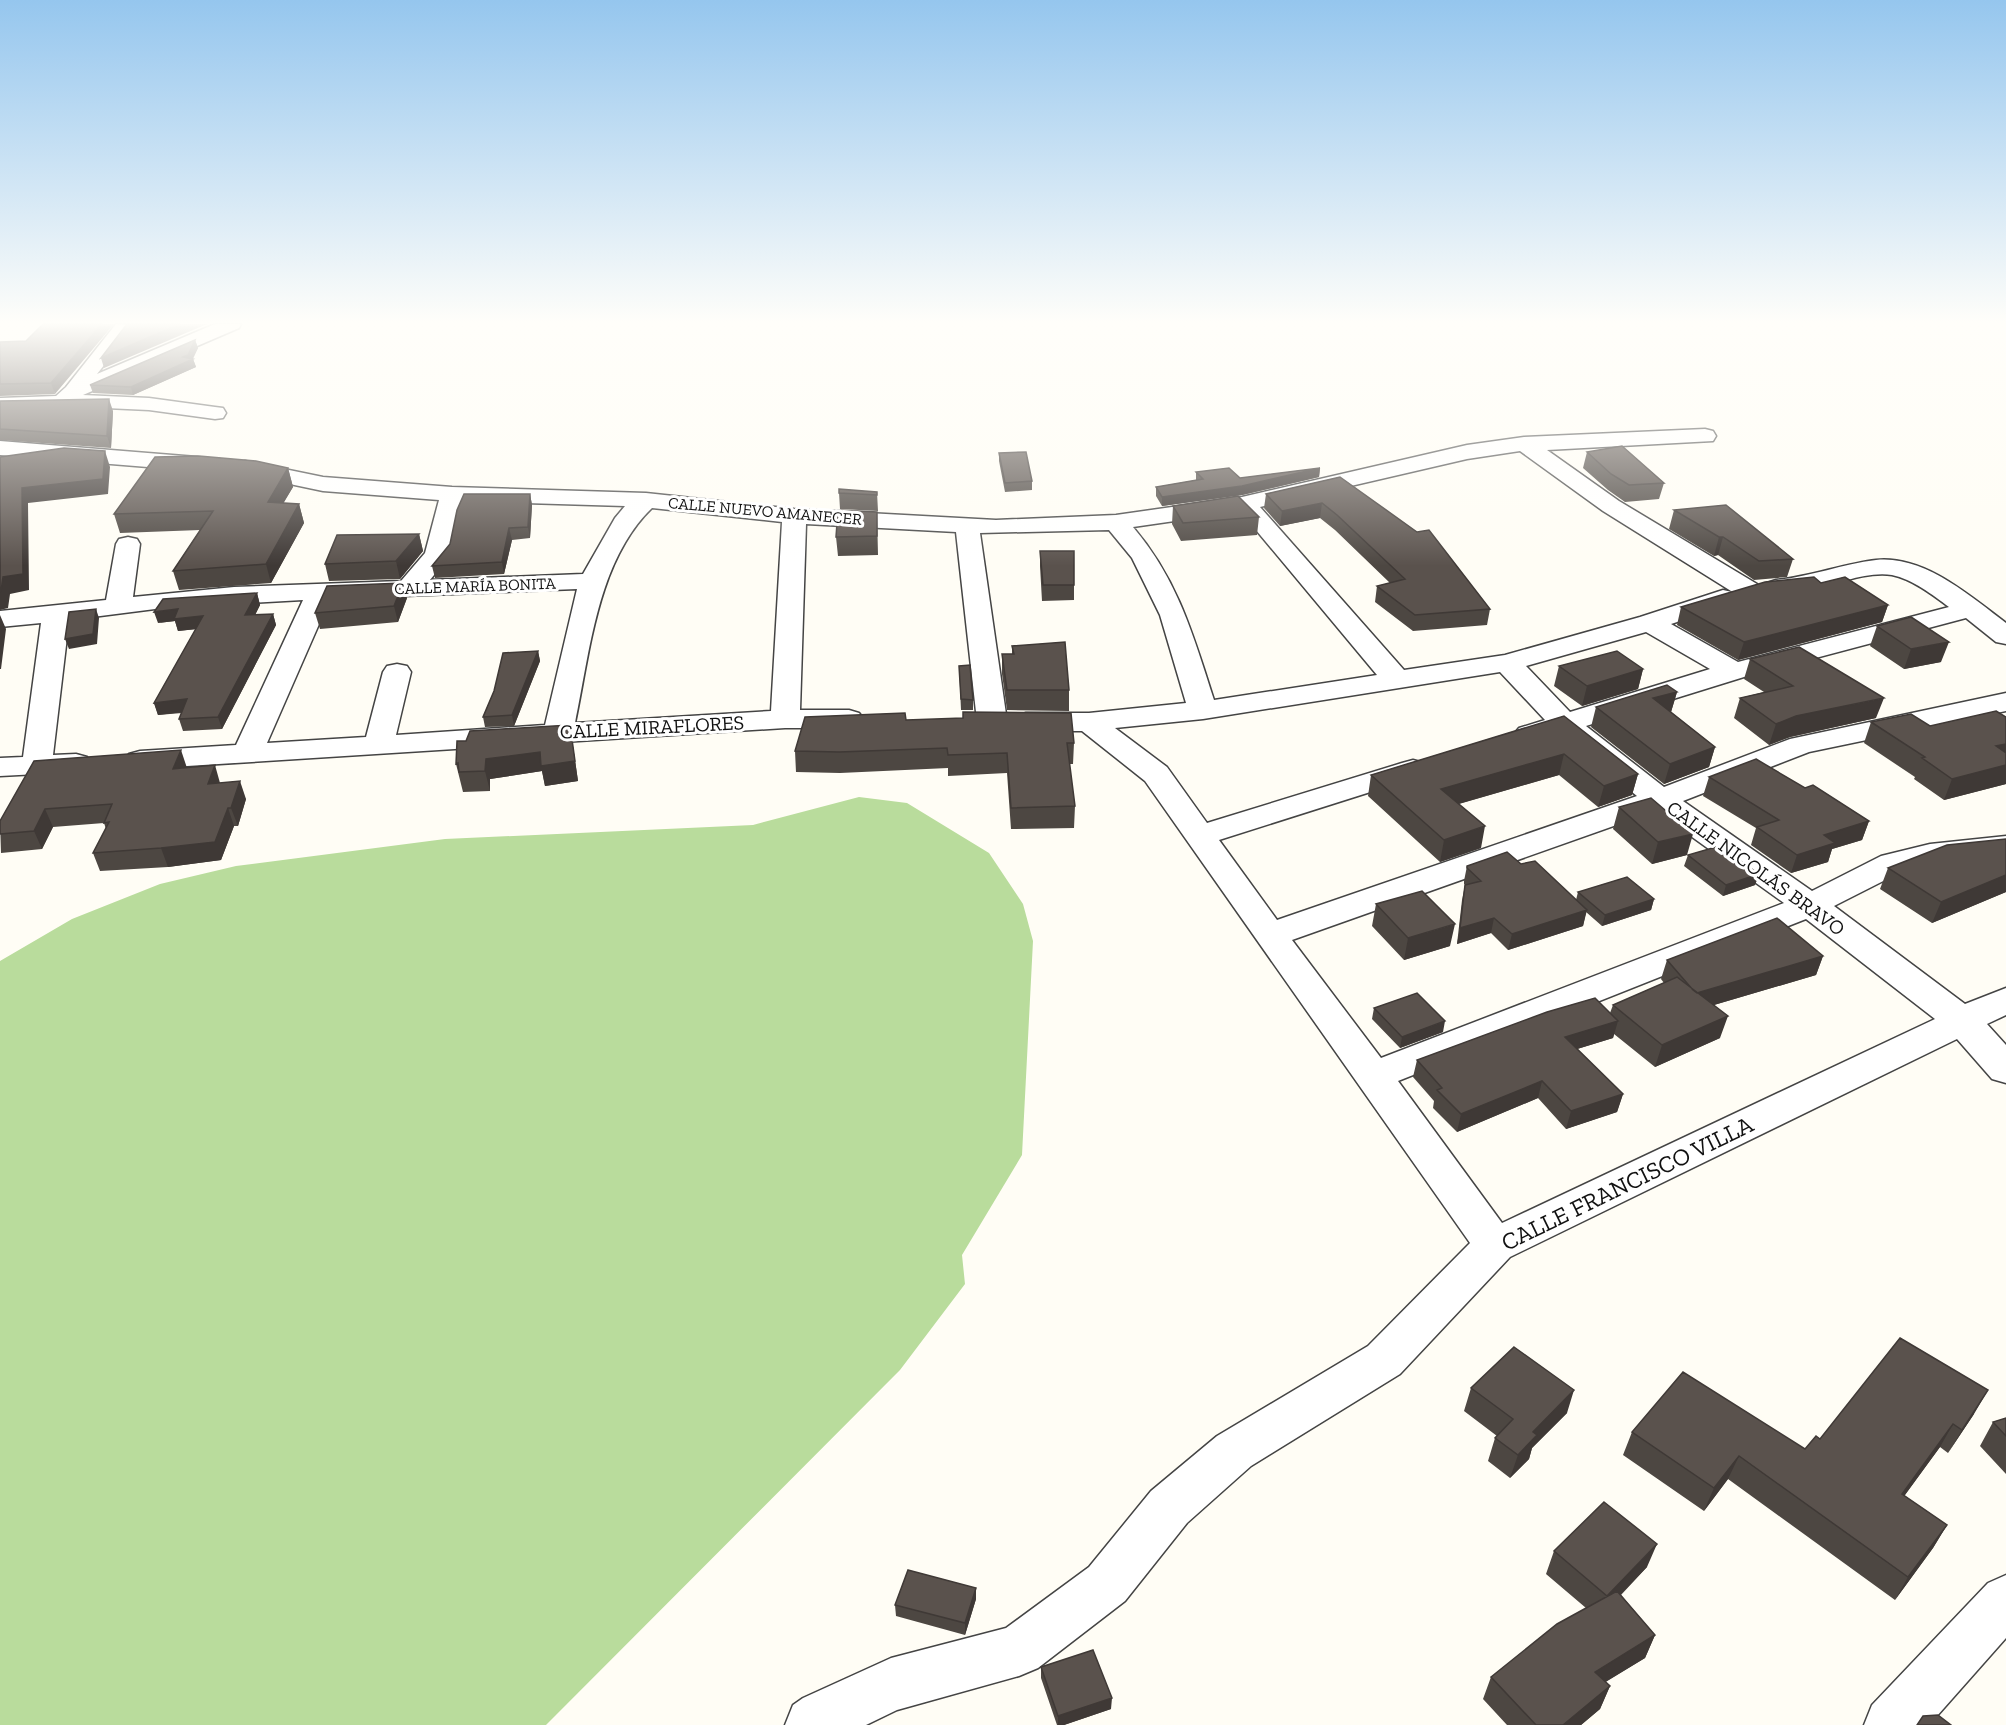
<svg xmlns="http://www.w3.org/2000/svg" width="2006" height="1725" font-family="'Zilla Slab',serif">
	<rect width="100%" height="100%" fill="#fffdf5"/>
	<path fill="#b9dc9c" d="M859,797L907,803L989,853L1023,904L1033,941L1022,1155L962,1255L965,1284L900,1370L546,1725H0V961L72,919L160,884L236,866L445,839L753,825Z"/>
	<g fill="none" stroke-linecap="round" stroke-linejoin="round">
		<g stroke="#444" stroke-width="3">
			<path id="minor" d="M116,324L136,325L97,374L215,324H241L239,328L83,395L149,398L215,407L223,408L226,413L223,418L215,419L149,410L84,407L0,410V398L56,396L66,387Z
				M1705,429L1713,431L1716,436L1713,441L1547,450L1619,501L1757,584L1761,590L1757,596L1748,598L1739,596L1603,511L1520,451L1467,459L1260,507L1404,670L1505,655L1640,617L1723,590L1732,592L1736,598L1732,604L1671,624L1738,662L1949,607C1933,595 1912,579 1892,575C1867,571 1837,584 1813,590C1798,593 1782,597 1767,593L1763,588L1767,583L1776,580C1810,577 1842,564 1876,560C1924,555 1970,596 2006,623V644L1996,642L1966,618L1744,677L1586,726L1664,787L1790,739L2006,693V711L1809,752L1683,801L1812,891L1881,856L1930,844L2006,836V856L1930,864L1905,870L1834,906L1965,1004L2006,988V1015L1987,1024L2006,1045V1083L1992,1079L1957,1039L1510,1257L1400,1374L1251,1466L1187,1523L1125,1601L1038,1668L1019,1676L897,1710L866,1725H785L793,1705L803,1698L891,1658L1006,1628L1089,1567L1151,1491L1217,1436L1368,1346L1470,1243L1145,781L1082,731H1026L1016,728L1011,722L1016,716L1026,713H1089L1186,703L1160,615L1132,558L1109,530L980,533L1007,721L1002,727L992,730L982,727L977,721L956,532L806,524L800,710H849L859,713L864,719L859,725L849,728H785L140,769L129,766L125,760L129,754L140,751L236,745L303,600L163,608L69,620L53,755L76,754L87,757L91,763L87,769L76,772L0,776V758L23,757L41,623L0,627V611L106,600L116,544L119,539L128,537L137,539L140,544L133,597L234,587L401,581L425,553L439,500L323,491L237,473L234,468L237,463L245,461L323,477L452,487L646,493L794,509L996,520L1116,515L1242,497L1467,445L1524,437ZM462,501L625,506L615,518L583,574L430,580L450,555ZM652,508L782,522L771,711L575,723C590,652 597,561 652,508ZM1237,512L1251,524L1377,675L1214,700C1193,635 1178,580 1133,527ZM577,589L545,725L396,735L411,672L407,666L397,664L387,666L383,672L366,737L267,743L330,599ZM1646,632L1710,669L1570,712L1526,666ZM1500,672L1545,720L1519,728L1514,734L1519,740L1529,743L1560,734L1637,796L1277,920L1219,840L1424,775L1428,769L1424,763L1413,760L1402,763L1207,823L1167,767L1115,728L1203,719ZM1656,811L1784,903L1381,1058L1292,940ZM1806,919L1935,1019L1502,1223L1398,1081Z
				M0,441L197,457L205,459L208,464L205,469L197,471L0,455Z
				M2006,1575V1638L1929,1725H1864L1872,1705L1988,1583Z"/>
		</g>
		<use href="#minor" fill="#fff" fill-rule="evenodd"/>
	</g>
	<path fill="#4d4742" d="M43,324L55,394L0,396V342L26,341Z
		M195,340L198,348L193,359L196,367L133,395L93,393L90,385Z
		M0,401L113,411L111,448L0,440Z
		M1587,452L1664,483L1659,499L1625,502L1608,490L1583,468Z
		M999,453L1032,481V490L1005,492L999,461Z
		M288,468L293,487L283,503L299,504L304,523L271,583L179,590L173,571L200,530L120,533L114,514Z
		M1320,468L1319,477L1242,495L1162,506L1156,496V487L1196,480V472L1240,478Z
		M1340,477L1490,609L1487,625L1413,631L1375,602L1377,586L1390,583L1335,530L1320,518L1280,526L1264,508L1266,494Z
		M877,492L878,511L840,509L839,493Z
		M530,494L532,505L530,538L512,540L504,574L435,578L432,566Z
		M1173,506L1259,517L1257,535L1181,541L1172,524Z
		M1674,510L1793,559L1787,577L1754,580L1718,555L1714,556L1669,529Z
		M877,512L878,555L838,556L836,537Z
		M419,534L423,551L400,579L329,581L325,564Z
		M1040,551L1074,585V600L1042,601L1040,566Z
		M1821,583L1888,605L1882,622L1738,660L1677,625L1681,607Z
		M257,593L260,605L255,615L273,614L276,625L222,729L183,731L179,719L182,713L158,715L154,703L196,629L178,631L175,621L158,623Z
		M407,598L398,622L320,629L315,613Z
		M1877,626L1941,662L1904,669L1870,646Z
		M1012,646L1069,690V711L1007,710L1002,674V654H1012Z
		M538,651L540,661L514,726L485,727L483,717L494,691Z
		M1750,659L1876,718L1790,737L1769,745L1734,718L1740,698L1764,692L1744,679Z
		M959,666L973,700V710H961Z
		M1559,666L1643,669L1638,689L1582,706L1554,686Z
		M1677,692L1671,712L1715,747L1709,767L1664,784L1591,727L1596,707Z
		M1564,716L1638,774L1632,795L1598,807L1559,775L1459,804L1481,848L1440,862L1368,796L1371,775Z
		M2006,717V784L1944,800L1914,779L1915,777L1864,743L1871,722L1930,726Z
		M906,720L1074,743L1073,764H1069L1075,806L1074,828L1011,829L1007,773L948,776V768L840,773L796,772L795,751Z
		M570,725L578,781L545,786L542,771L490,779V791L463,792L456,764L466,741Z
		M187,768L220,783L246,799L238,826H234L221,860L168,867L100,871L93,853L106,829L104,823L53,827L42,849L1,853L0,821Z
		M1709,777L1805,788L1869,821L1862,840L1832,849L1828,862L1791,873L1751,845L1756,828L1703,796Z
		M1619,807L1687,855L1652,864L1613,829Z
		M2006,839V892L1932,923L1880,889L1888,868Z
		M1688,855L1759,874L1755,885L1723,896L1684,866Z
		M1521,864L1576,900L1578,892L1654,899L1651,910L1602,926L1586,912L1583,926L1508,950L1491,933L1457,944L1462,900L1465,885L1464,884V881L1467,866Z
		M1376,904L1450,946L1404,960L1372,926Z
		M1823,956L1816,975L1714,1005L1720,1038L1655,1067L1614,1034L1613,1038L1577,1049L1623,1094L1617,1112L1566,1129L1538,1098L1457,1132L1433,1108L1434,1101L1413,1077L1417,1060L1610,1013L1613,1005L1664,983L1661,979L1667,960Z
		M1374,1008L1443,1032L1400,1048L1372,1019Z
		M1471,1388L1567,1413L1532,1448L1529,1459L1510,1478L1488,1461L1495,1438L1497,1436L1464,1411Z
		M1974,1414L1948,1453L1940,1447L1904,1496L1947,1525L1933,1548L1895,1600L1728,1479L1704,1511L1623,1455L1632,1432L1805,1449L1820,1439Z
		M2006,1418V1474L1980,1446L1993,1422Z
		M1554,1551L1647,1567L1621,1595L1655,1635L1645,1658L1605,1682L1610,1686L1600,1709L1581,1725H1507L1483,1699L1491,1677L1586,1608L1546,1574Z
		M976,1588V1599L965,1635L896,1616L895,1605Z
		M1041,1667L1111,1709L1064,1725H1057L1041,1678Z"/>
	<path fill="#3f3936" d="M102,324H114L55,394L51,383Z
		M180,324H207L104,368L101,358Z
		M195,340L198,348L192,359H193L196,367L133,395L131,387L183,357Z
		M109,399L113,411L111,448L107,436Z
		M105,451L110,467L108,494L28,503L29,590L10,594L8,608L0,610V592L22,488Z
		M288,468L293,487L273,521L268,502Z
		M1320,468L1319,477L1242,495L1162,506V497Z
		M530,494L532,505L530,538L528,527Z
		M1322,503L1320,518L1280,526L1282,511Z
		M299,504L304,523L271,583L266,564Z
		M509,528L512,540L504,574L502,562Z
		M419,534L423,551L400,579L396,561Z
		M1719,537H1723L1718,555L1714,556Z
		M403,583L407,598L398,622L394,606Z
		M257,593L260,605L249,627L245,615Z
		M1888,605L1882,622L1738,660L1744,642Z
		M96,609L99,618L97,644L69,649L65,639Z
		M178,609L203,616L207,628L178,631L175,621L158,623L154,612Z
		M273,614L276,625L222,729L218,717Z
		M0,615L6,629L1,669H0Z
		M1949,642L1941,662L1904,669L1911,649Z
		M538,651L540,661L514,726L512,715Z
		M1643,669L1638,689L1582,706L1587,686Z
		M1677,692L1671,712L1647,719L1653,698Z
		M1884,698L1876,718L1790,737L1769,745L1776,724L1796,716Z
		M187,699L192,711L158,715L154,703Z
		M570,725L578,781L545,786L542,771L490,779V791L485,771L486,759Z
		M2006,744V763L1996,746Z
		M1715,747L1709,767L1664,784L1670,764Z
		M181,750L187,768L173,769Z
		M1564,754L1559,775L1437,810L1441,789Z
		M215,765L220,783L208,784Z
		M2006,765V784L1944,800L1952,779Z
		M1638,774L1632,795L1598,807L1604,786Z
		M240,781L246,799L238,826L231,808Z
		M228,808L234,826L221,860L168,867L161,848Z
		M45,809L53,827L42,849L34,831Z
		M1869,821L1862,840L1832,849L1828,862L1791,873L1797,855L1824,835Z
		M1485,826L1481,848L1440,862L1444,840Z
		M1693,834L1687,855L1652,864L1658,842Z
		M1759,874L1755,885L1723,896L1726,885Z
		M2006,875V892L1932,923L1941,902Z
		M1654,899L1651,910L1602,926L1605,915Z
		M1587,910L1583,926L1508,950L1512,934Z
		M1494,918L1491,933L1457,944L1460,928Z
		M1455,924L1450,946L1404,960L1408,938Z
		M1823,956L1816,975L1690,1012L1696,993Z
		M1728,1016L1720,1038L1655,1067L1662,1045Z
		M1445,1021L1443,1032L1400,1048L1402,1037Z
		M1618,1021L1613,1038L1561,1054L1565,1037Z
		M1542,1081L1538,1098L1457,1132L1461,1114Z
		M1623,1094L1617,1112L1566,1129L1571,1111Z
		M1574,1390L1567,1413L1532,1448L1529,1459L1510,1478L1518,1455L1533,1432Z
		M1988,1390L1974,1414L1948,1453L1962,1430Z
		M1953,1424L1940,1447L1889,1517L1902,1494Z
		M1739,1456L1728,1479L1704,1511L1714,1488Z
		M1947,1525L1933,1548L1895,1600L1908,1577Z
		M1657,1544L1647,1567L1598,1618L1607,1596Z
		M976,1588V1599L965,1635V1623Z
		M1655,1635L1645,1658L1586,1694L1595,1672Z
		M1610,1686L1600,1709L1581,1725H1563Z
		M1112,1698L1111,1709L1064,1725H1058V1716Z"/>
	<path fill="#5a524d" stroke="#3f3936" stroke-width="1.5" d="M43,324H102L51,383L0,384V342L26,341Z
		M127,324H180L101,358Z
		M195,340L188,355L183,357L193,359L131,387L90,385Z
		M109,399L107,436L0,429V401Z
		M1622,446L1664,483L1629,485L1611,474L1587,452Z
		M64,448L105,451L103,479L22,488L23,574L3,577L1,591L0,592V457Z
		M1026,452L1032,481L1005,483L999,453Z
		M199,456L256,461L288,468L268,502L299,504L266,564L173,571L213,511L114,514L155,457Z
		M1229,468L1240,478L1320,468L1242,486L1162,497L1156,487L1203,479L1196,472Z
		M1340,477L1417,532L1429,530L1490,609L1415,615L1377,586L1405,579L1337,515L1322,503L1282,511L1266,494Z
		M839,489L877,492V495L839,493Z
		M464,494H530L528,527L509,528L502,562L432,566L450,544L457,510Z
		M1238,496L1259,517L1183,523L1173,506Z
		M1726,505L1793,559L1759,561L1723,537H1719L1674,510Z
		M838,510L877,512V536L836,537Z
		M419,534L396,561L325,564L337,535Z
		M1040,551H1074V585H1043Z
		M1814,577L1821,583L1845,577L1888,605L1744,642L1681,607L1765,582Z
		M403,583L394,606L315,613L327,586Z
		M257,593L245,615L273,614L218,717L179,719L187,699L154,703L203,616L174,619L178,609L154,612L163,599Z
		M96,609L93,634L65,639L69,612Z
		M1911,617L1949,642L1911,649L1877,626Z
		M1065,642L1069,690H1007L1002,654H1014L1012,646Z
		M1799,647L1884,698L1796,716L1776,724L1740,698L1793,686L1750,659Z
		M538,651L512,715L483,717L494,691L503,653Z
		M1617,651L1643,669L1587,686L1559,666Z
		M970,665L973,700L961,699L959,666Z
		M1667,685L1677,692L1653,698L1715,747L1670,764L1596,707Z
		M1996,711L2006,717V744L1996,746L2006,753V765L1952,779L1922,758L1925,757L1871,722L1911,714L1930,726Z
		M963,712L1071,713L1074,743H1067L1075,806L1011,808L1007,753L948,755L947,748L839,752L795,751L805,717L905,713L906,720L963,718Z
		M1564,716L1638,774L1604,786L1564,754L1441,789L1485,826L1444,840L1371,775Z
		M570,725L575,761L541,766L540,752L486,759L485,771L459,772L458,763L456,764L457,741H466L470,731Z
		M181,750L173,769L215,765L208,784L240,781L231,808H228L215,842L161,848L93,853L109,822L104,823L112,804L45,809L34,831L0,834V821L34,761Z
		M1756,759L1805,788L1813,785L1869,821L1824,835L1835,843L1797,855L1757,827L1779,820L1709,777Z
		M1651,798L1693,834L1658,842L1619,807Z
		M2006,839V875L1941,902L1888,868L1947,845Z
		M1719,846L1759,874L1726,885L1688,855Z
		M1507,852L1521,864L1535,861L1587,910L1512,934L1494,918L1460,928L1465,885L1481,881L1467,868V866Z
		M1627,877L1654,899L1605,915L1578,892Z
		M1422,891L1455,924L1408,938L1376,904Z
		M1777,918L1823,956L1697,993L1693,990L1667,960Z
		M1677,977L1728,1016L1662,1045L1613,1005Z
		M1417,993L1445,1021L1402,1037L1374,1008Z
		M1595,998L1618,1021L1565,1037L1623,1094L1571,1111L1542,1081L1461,1114L1437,1090L1442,1088L1417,1060L1547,1012Z
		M1900,1338L1988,1390L1962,1430L1953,1424L1902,1494L1947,1525L1908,1577L1739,1456L1714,1488L1632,1432L1683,1372L1805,1449L1816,1436L1820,1439Z
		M1514,1347L1574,1390L1533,1432L1537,1435L1518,1455L1495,1438L1513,1419L1471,1388Z
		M2006,1418V1436L1993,1422Z
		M1604,1502L1657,1544L1607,1596L1554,1551Z
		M908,1570L976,1588L965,1623L895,1605Z
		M1617,1591L1655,1635L1595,1672L1610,1686L1563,1725H1536L1491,1677L1557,1624Z
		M1093,1650L1112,1698L1058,1716L1041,1667Z
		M1938,1715L1951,1725H1917L1923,1716Z"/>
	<linearGradient id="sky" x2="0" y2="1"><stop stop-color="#95c6ee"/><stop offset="0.57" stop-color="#fffefa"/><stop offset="1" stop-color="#fffefa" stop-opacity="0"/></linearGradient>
	<rect width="2006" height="566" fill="url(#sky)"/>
	<g text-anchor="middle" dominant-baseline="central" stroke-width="6" stroke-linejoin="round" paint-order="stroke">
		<g font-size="16" fill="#111" stroke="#fff">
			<text transform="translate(765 511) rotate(5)">CALLE NUEVO AMANECER</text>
			<text transform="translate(475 586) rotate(-2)">CALLE MARÍA BONITA</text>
		</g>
		<g font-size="20" fill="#111" stroke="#fff">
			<text transform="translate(652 727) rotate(-3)">CALLE MIRAFLORES</text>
			<text transform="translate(1756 868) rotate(36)">CALLE NICOLÁS BRAVO</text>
		</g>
		<g font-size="24" fill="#111" stroke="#fff">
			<text transform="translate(1627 1183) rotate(-26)">CALLE FRANCISCO VILLA</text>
		</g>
	</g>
</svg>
